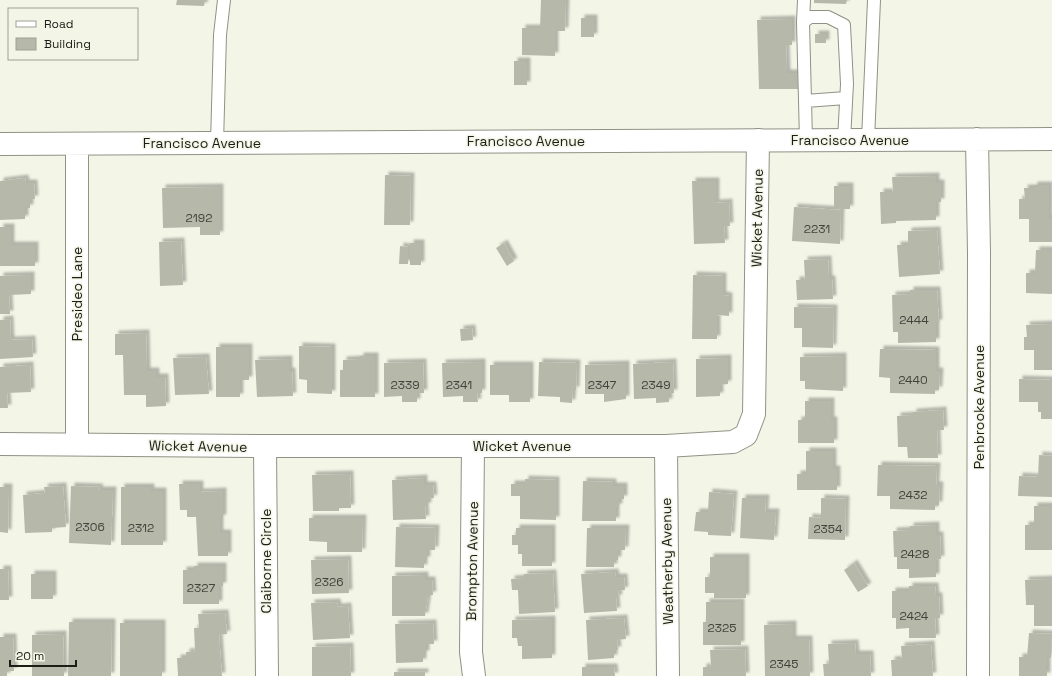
<svg xmlns="http://www.w3.org/2000/svg" width="1052" height="676" font-family="'Space Grotesk',sans-serif">
	<defs>
		<filter id="shadow"><feDropShadow dx="3.5" dy="-3.5" stdDeviation="1" flood-color="#0004"/></filter>
	</defs>
	<rect width="100%" height="100%" fill="#f3f6e7"/>
	<path fill="#b6b9aa" filter="url(#shadow)" d="M177,0H205L204,6L176,5Z
		M541,0H566L565,31H555V56L522,55V28H540Z
		M814,0H847L846,4L814,3Z
		M581,18H594V37H581Z
		M792,19V45H786L787,73H797L798,89H759L757,20Z
		M815,34H826V43H815Z
		M514,61H527V85H514Z
		M385,175L411,176L410,225H384Z
		M936,176V183H941V202H936V220L896,221V223L881,224L880,192H893L892,177Z
		M25,178L26,183H34L35,199H30V208H25V219L0,220V181Z
		M692,181H716V203L729,202L730,226H724L725,243L694,244Z
		M1034,185H1049V218H1052V242H1029V219H1019V199H1025L1024,188H1034Z
		M834,186H850V209H834Z
		M220,187V235H200V227L163,228L162,188Z
		M794,207L841,210L840,244L792,241Z
		M0,227H11V245H35V266H0Z
		M937,230L940,274L899,277L897,245H908V231Z
		M181,241L183,285L160,286L159,242Z
		M410,243H421V265H410Z
		M504,243L514,261L507,266L496,248Z
		M400,246L408,247V264H399Z
		M1036,250H1052V294L1026,293V273H1035Z
		M828,259L829,279H832L833,299L797,300L796,280H805L804,260Z
		M31,275V294L9,295L10,314H0V276Z
		M693,275L723,276V295L729,296V316L717,315V339H692Z
		M910,290H937L939,323H936V342L898,343V332H893L892,295L910,294Z
		M794,307L834,308L833,348L802,347V328H794Z
		M10,319L11,340L32,339L33,357L0,359V320Z
		M1052,324V370H1034V350H1024V337H1027L1026,325Z
		M472,328L473,340L461,341L460,329Z
		M146,333L147,371H156V377H165L166,406L146,407V395H124L123,355H115V334Z
		M299,346L332,347V394L307,393V380L299,379Z
		M216,347H249V380H240V397H216Z
		M880,349L936,350V371H940L939,390H935V394L890,393V378L879,377Z
		M360,356H375V397H340V370H343V360L360,359Z
		M843,356V391L805,389V381H800V357Z
		M206,357L209,394L175,395L173,358Z
		M728,358V384L720,385V396L696,397V359Z
		M289,359V371H292L293,396L257,397L255,360Z
		M423,362L424,393H417V402H402V396L384,397V363Z
		M482,362V393H477L478,402H463V396L443,397L442,363Z
		M539,362L577,363L576,390H573L572,403L560,402V397L538,396Z
		M673,362L674,393H669V402L656,403V398L634,399L633,364Z
		M626,364V399L604,402V394H585V365Z
		M30,365L31,392L7,393L8,408H0V367Z
		M490,365H530V402H509V395H490Z
		M1019,379L1052,380V419H1041V412H1038V402H1019Z
		M805,401H831V420H834V443H798V420H805Z
		M943,410L944,430H937L938,458H908L907,447H898L897,416L913,415V412Z
		M806,451H833V469H837V490H797V474H806Z
		M1039,455L1052,456V497L1018,496L1019,476L1038,477Z
		M878,465L937,466L936,485H940L939,505H935V510L890,509V496H877Z
		M350,474L351,508H339V511H313L312,475Z
		M424,478V485H433L434,498L428,499V506H425L426,519L393,520L392,480Z
		M525,479L556,480V520L520,519V496H511V484H525Z
		M583,481L613,482V486H624V499H619V507H616V521H582Z
		M179,484H200V492L223,491V518H220V533H228V556H198L196,517H187V510H180Z
		M63,486L66,527L52,528V532L25,533L23,495L45,493L44,487Z
		M71,486L100,487L99,490H113L111,545L69,543Z
		M0,487H9L8,533L0,532Z
		M121,487H151V491H163V545H121Z
		M709,492L734,494L731,536L708,535V532L694,531L696,512H708Z
		M742,498H766L765,512H776L774,540L740,538Z
		M821,498L846,499L845,540L808,539L809,517L821,518Z
		M1034,506H1052V550H1025V525H1034Z
		M309,518H363L362,552H327V542L309,541Z
		M936,525V535H940L941,559L936,560V577L909,578V569H897V557H894L893,531L910,530V526Z
		M396,527L436,528L435,550H427V560H424V568L395,567Z
		M516,528H552V566H522V554H518V545H512V535H516Z
		M587,528H626L625,550H618V560H614V567H586Z
		M710,557H746V598H714V593H705V577H710Z
		M348,559L349,593L312,594L311,560Z
		M854,563L868,586L858,592L844,570Z
		M194,566H223V586H219V604H183V570H194Z
		M0,569H8L9,600H0Z
		M615,572L616,577H624L625,590L618,591L619,598H616L617,611L584,613L581,574Z
		M553,573L555,612L519,614L518,590H512L511,579L524,578V574Z
		M31,574H53V599H31Z
		M425,575V580H432L433,595H428L425,616H392V576Z
		M1052,579V626H1034V605H1026L1025,580Z
		M909,586H935L936,596H939L940,618H935L936,638H909V628L896,629V618H892V591H909Z
		M337,602L338,607L348,606L350,638L313,640L311,603Z
		M706,602H741V645H703V622H706Z
		M225,613L227,634L219,635L222,676H178L177,658H186V652L195,651L194,628H199L198,614Z
		M624,618L626,639L617,640L618,650H614V658L588,660L586,620Z
		M552,619V658L522,659V646H518L517,638H512V620Z
		M69,622H112L111,676H68Z
		M120,623H162V676H120Z
		M433,623L434,644H426V654H423V662L396,663L395,624Z
		M793,624V639H809L810,676H765L764,625Z
		M1029,633L1052,634L1051,658H1047V676H1019V657H1027Z
		M63,634L64,676H32V635Z
		M0,637H13L14,671H7V676H0Z
		M855,643L856,654H870L871,676H824L823,664H829L828,644Z
		M931,644L933,676H892L891,660L902,659L901,646Z
		M350,646L351,676H312V647Z
		M745,649L746,676H703V667H711L710,650Z
		M582,667H614L615,676H582Z
		M394,672H425V676H394Z"/>
	<g fill="none" stroke-linecap="round" stroke-linejoin="round">
		<g stroke="#8f9284" stroke-width="14">
			<path id="lane" d="M804,0L803,22L806,140
				M803,22L810,17H828L844,25L847,84L844,140
				M805,101L846,98
				M868,140L874,0
				M217,143L220,35L224,0"/>
		</g>
		<g stroke="#8f9284" stroke-width="24">
			<path id="street" d="M977,139L979,253L978,676
				M0,144L1052,139
				M77,144V444
				M0,444L265,446H666L733,442L746,435L754,414L758,140
				M265,446L267,676
				M473,446L471,652L474,676
				M666,446L668,676"/>
		</g>
		<use href="#lane" stroke="#fff" stroke-width="12"/>
		<use href="#street" stroke="#fff" stroke-width="22"/>
	</g>
	<g text-anchor="middle" dominant-baseline="central" stroke-width="3" stroke-linejoin="round" paint-order="stroke">
		<g font-size="12" fill="#42443c">
			<text x="199" y="218">2192</text>
			<text x="817" y="229">2231</text>
			<text x="914" y="320">2444</text>
			<text x="913" y="380">2440</text>
			<text x="405" y="385">2339</text>
			<text x="459" y="385">2341</text>
			<text x="602" y="385">2347</text>
			<text x="656" y="385">2349</text>
			<text x="913" y="495">2432</text>
			<text x="90" y="527">2306</text>
			<text x="141" y="528">2312</text>
			<text x="828" y="529">2354</text>
			<text x="915" y="554">2428</text>
			<text x="329" y="582">2326</text>
			<text x="201" y="588">2327</text>
			<text x="914" y="616">2424</text>
			<text x="722" y="628">2325</text>
			<text x="784" y="664">2345</text>
		</g>
		<g font-size="14" fill="#1c1d17" stroke="#f3f6e7">
			<text x="850" y="140">Francisco Avenue</text>
			<text x="526" y="141">Francisco Avenue</text>
			<text x="202" y="143">Francisco Avenue</text>
			<text transform="translate(757 218) rotate(-89)">Wicket Avenue</text>
			<text transform="translate(77 294) rotate(-90)">Presideo Lane</text>
			<text transform="translate(979 407) rotate(-90)">Penbrooke Avenue</text>
			<text transform="translate(198 446) rotate(1)">Wicket Avenue</text>
			<text x="522" y="446">Wicket Avenue</text>
			<text transform="translate(266 561) rotate(-90)">Claiborne Circle</text>
			<text transform="translate(472 561) rotate(-89)">Brompton Avenue</text>
			<text transform="translate(667 561) rotate(-91)">Weatherby Avenue</text>
		</g>
	</g>
	<rect x="8" y="8" width="130" height="52" fill="#f3f6e7" stroke="#9d9f94"/>
	<rect x="16" y="21" width="20" height="6" fill="#ffffff" stroke="#9d9f94"/>
	<text x="44" y="28" font-size="12" fill="#1c1d17">Road</text>
	<rect x="16" y="38" width="20" height="12" fill="#b6b9aa" stroke="#9d9f94"/>
	<text x="44" y="48" font-size="12" fill="#1c1d17">Building</text>
	<path d="M10 660v6h66v-6" fill="none" stroke="#1c1d17" stroke-width="2"/>
	<text x="16" y="660" font-size="12" fill="#1c1d17" stroke="#f3f6e7" stroke-width="3" paint-order="stroke">20 m</text>
</svg>
